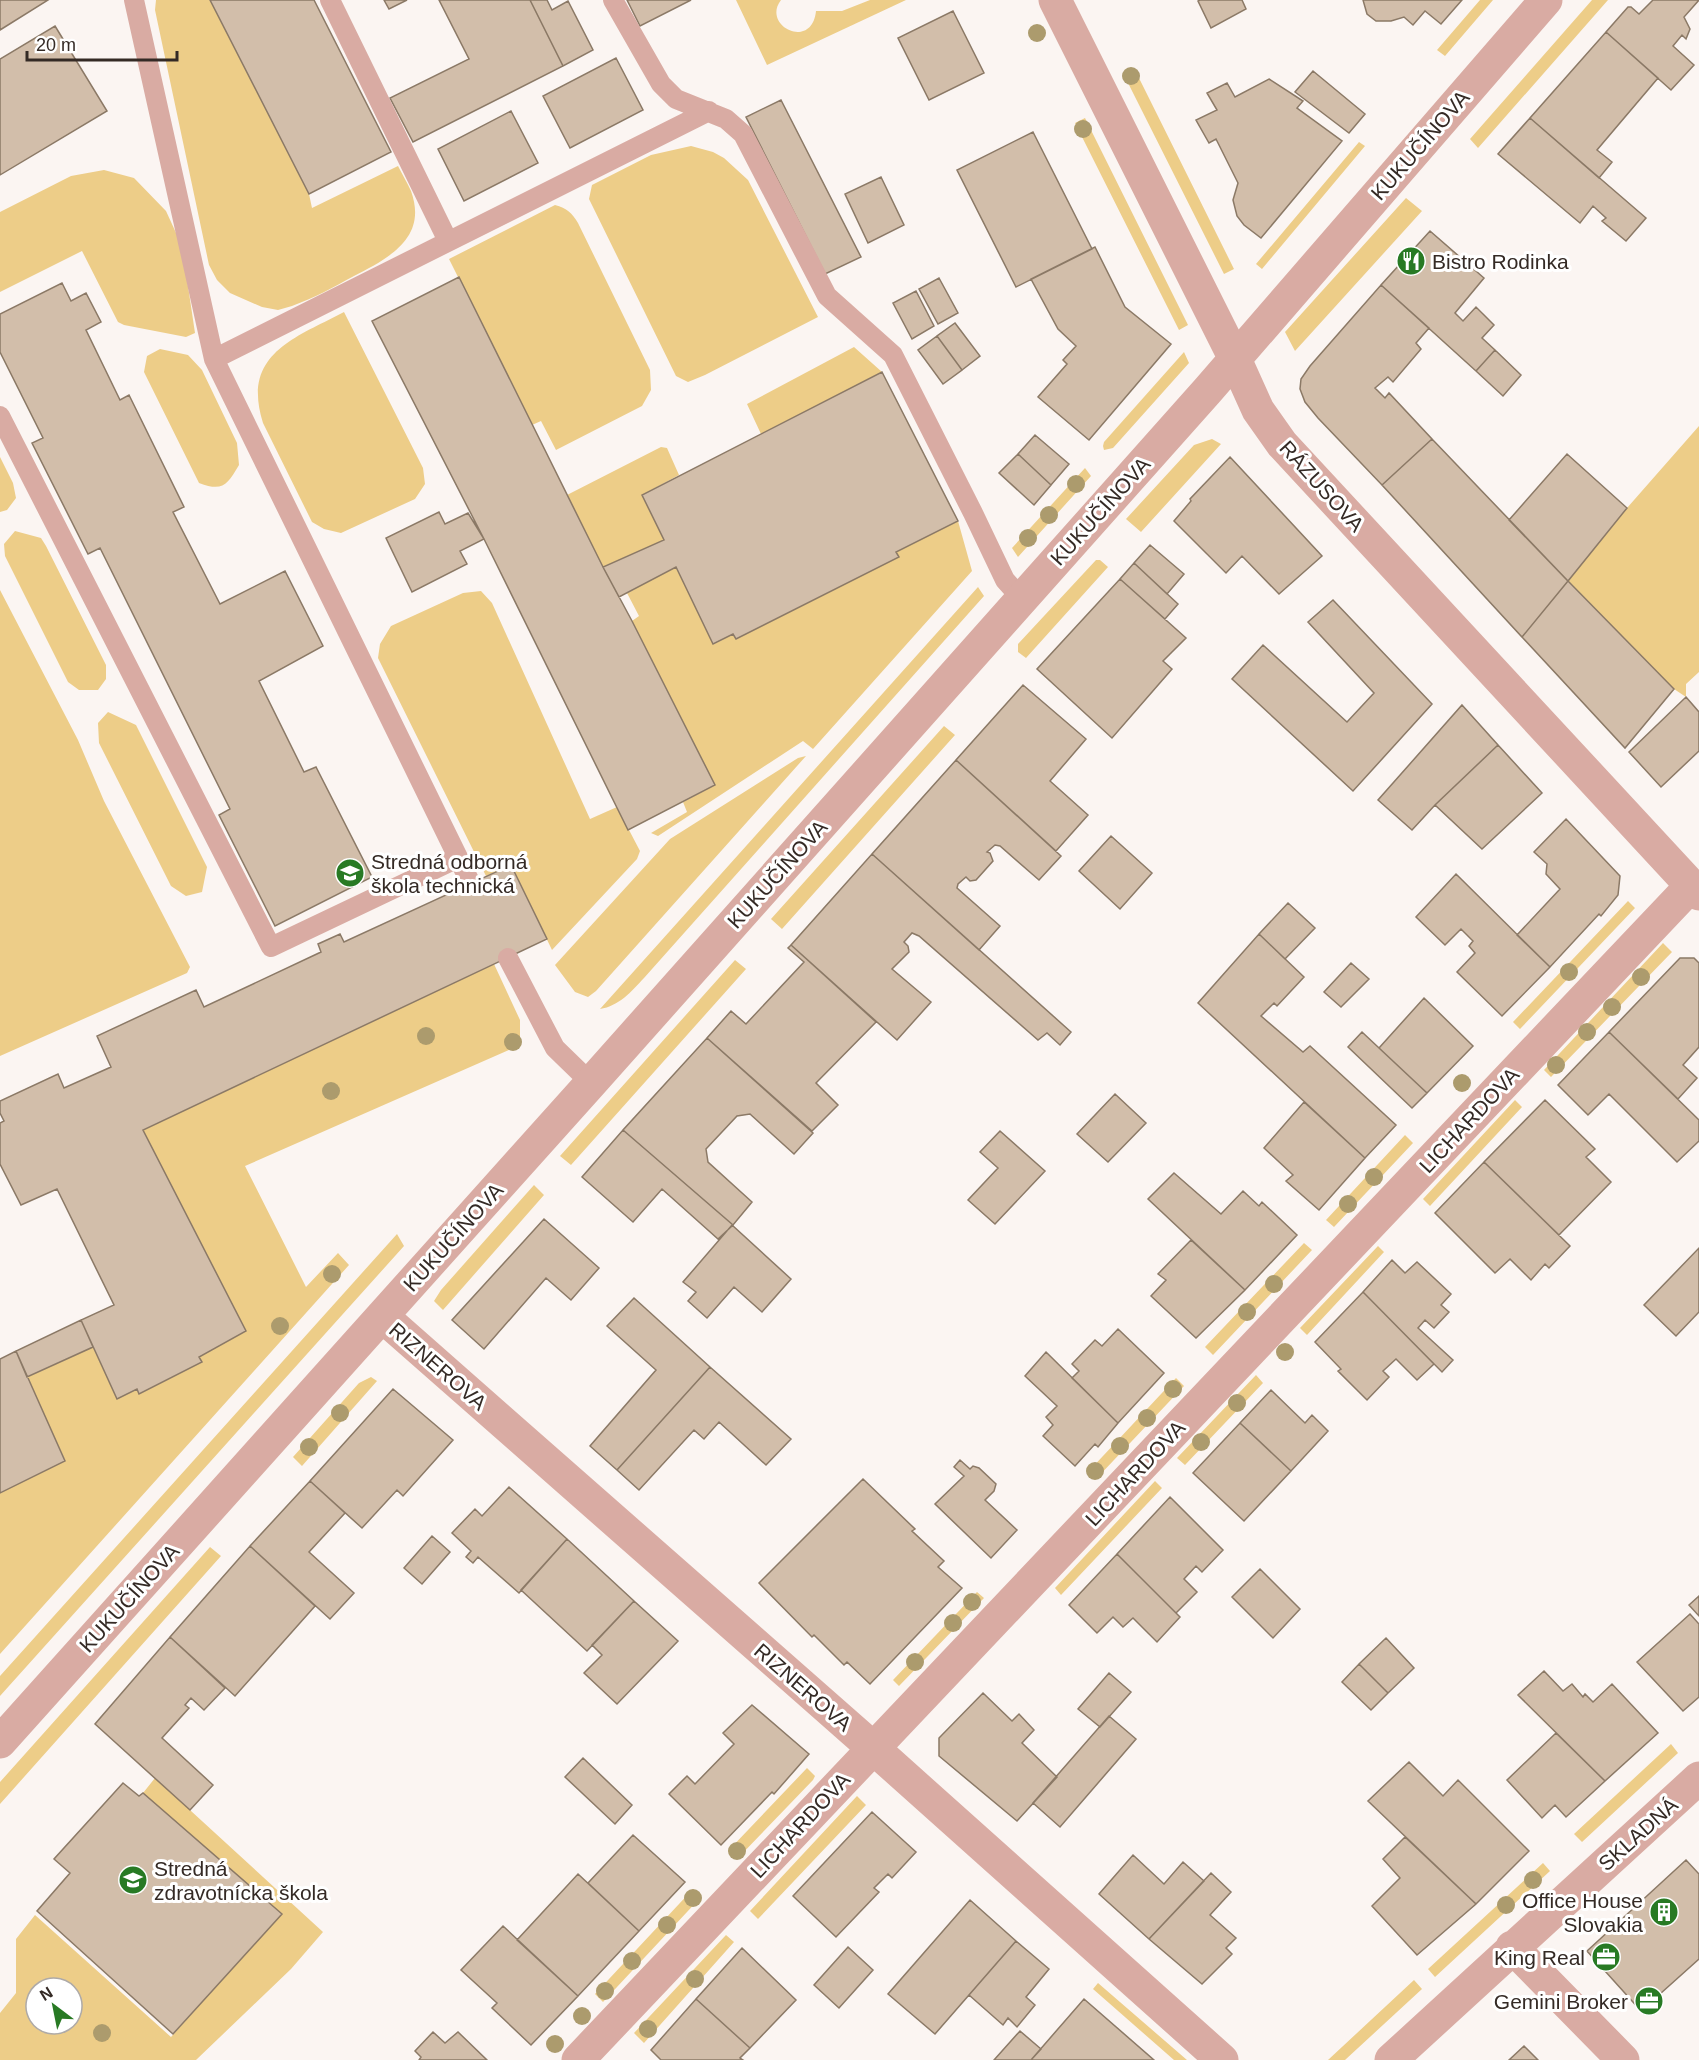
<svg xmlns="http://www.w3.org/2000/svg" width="1699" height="2060" font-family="Arial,sans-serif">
	<rect width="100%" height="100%" fill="#fbf5f2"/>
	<path fill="#edcd88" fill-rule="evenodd" d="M156,0H210L309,194L312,208L398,166C402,174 407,182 411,191C428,238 389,258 354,276C334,287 314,298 292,306L278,310L262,307L230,293L217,280L209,265L155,10Z
		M736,0H781C761,26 812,51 816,11H842L870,0H906L767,65Z
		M1480,0H1493L1445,56L1437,50Z
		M1592,0H1608L1478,148L1470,139Z
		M1134,68L1234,269L1224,274L1123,73Z
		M1085,118L1188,325L1179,330L1075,123Z
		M1359,142L1365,146L1262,269L1256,264Z
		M691,146L713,152L724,158L748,180L818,317L705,375L688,382L676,376L589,199L592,185L651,155Z
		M104,170L134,178L166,211L182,246L195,333L186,337L124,325L118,322L82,251L0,292V212L71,176Z
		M1406,198L1422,211L1295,351L1285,332Z
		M555,205C567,208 572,213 578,223L650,370L651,390L642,406L556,450L541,421L532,425L449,259Z
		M344,312L423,468L425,484L415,499L341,533L324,529L312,522L263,423C241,354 295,338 344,312Z
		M854,347L882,372L761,434L747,404Z
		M160,349L188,355L202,370L237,443L239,465C227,485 223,492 199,483L144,372L147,356Z
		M1184,352L1189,363L1113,448L1104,450L1103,446L1104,442Z
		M1699,426V672L1686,684V697L1674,689L1568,581L1627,508Z
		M1212,439L1221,444L1141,532L1126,519L1194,445Z
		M661,447L667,448L679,475L642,495L664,540L603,567L567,495Z
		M0,457L13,483L16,498L7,510L0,512Z
		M1085,468L1091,476L1018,557L1012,548Z
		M958,521L972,571L813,749L803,741L658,836L651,833L687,812L683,802L715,785L632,621L639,616L627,593L676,567L714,644L733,634L736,639L899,557L896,552Z
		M15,531L41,538L46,546L106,665V679L98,690H79L68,682L5,556L4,544Z
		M1096,560H1100L1108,567L1026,658L1018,652V644Z
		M978,587L984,596L644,978C631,992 619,1006 600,1009Z
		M0,590L78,740L104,801L190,967L187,973L0,1056Z
		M481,591L492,603L590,819L617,807L640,851L637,859L552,950L511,865L486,876L378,658L380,644L391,626L463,593Z
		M108,712L136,725L207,867L202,892L186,896L171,886L99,743L98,723Z
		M944,726L955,735L782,929L771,919Z
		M806,756L596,991L588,997L575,992L555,965L670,839L798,758Z
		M1628,901L1635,908L1520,1029L1513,1022Z
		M1663,943L1672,952L1551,1077L1544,1070Z
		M735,960L746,969L571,1165L560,1156Z
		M494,964L520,1020V1039L511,1049L245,1166L306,1287L338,1253L349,1265L0,1654V1493L65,1460L27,1377L93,1347L117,1399L137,1389L139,1394L202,1362L199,1357L246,1331L143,1130Z
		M1515,1100L1522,1107L1430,1206L1423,1199Z
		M1405,1135L1413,1143L1334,1227L1326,1220Z
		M534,1185L544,1195L443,1310L434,1301L441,1290Z
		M397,1234L404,1246L0,1696V1676Z
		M1304,1243L1312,1250L1213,1355L1205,1347Z
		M1378,1246L1384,1252L1307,1335L1300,1328Z
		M1256,1375L1263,1383L1185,1465L1177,1458Z
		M371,1377L377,1381L302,1466L293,1457L359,1383Z
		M1176,1378L1184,1386L1096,1479L1088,1472Z
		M1155,1481L1162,1488L1061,1595L1055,1588Z
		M210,1547L221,1556L0,1804V1782Z
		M977,1592L984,1598L899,1686L893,1680Z
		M1671,1744L1678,1753L1582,1842L1574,1834Z
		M807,1768L815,1776L813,1780L737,1859L728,1851Z
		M155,1778L323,1932L291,1969L196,2060H0V2013L16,1993V1939L35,1915L171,2037L281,1914L143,1793ZM36,1988H72V2024H36Z
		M857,1796L866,1805L758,1919L750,1911Z
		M1543,1863L1550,1871L1435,1977L1428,1969Z
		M693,1889L701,1897L603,2002L595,1994Z
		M726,1935L734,1942L644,2043L634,2033Z
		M1414,1980L1422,1989L1345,2060H1328Z
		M1098,1983L1187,2060H1174L1093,1989Z"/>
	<path fill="#d2beaa" stroke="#8b7966" stroke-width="1.5" d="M0,0H48L0,30Z
		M210,0H314L391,152L309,194Z
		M384,0H407L389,9Z
		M439,0H530L563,66L413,142L390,98L469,59Z
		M530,0H547L552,10L568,1L593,50L563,66Z
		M627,0H691L640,26Z
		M1200,0H1242L1246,9L1211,28L1198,1Z
		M1363,0H1462L1441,24L1425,11L1413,25L1404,17L1391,21H1376L1367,14Z
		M1653,0H1699L1684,17L1690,29L1686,39L1682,35L1673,46L1694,65L1671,90L1606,32L1628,7H1631L1639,14Z
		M953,11L984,73L929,100L898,38Z
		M55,26L107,111L0,175V59Z
		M1606,32L1658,78L1597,150L1612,162L1599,178L1530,118Z
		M616,58L643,110L570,148L543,96Z
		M1313,71L1365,114L1349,133L1295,92Z
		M1269,79L1303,101L1297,108L1342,141L1261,238L1244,225L1237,216L1233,200L1238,183L1216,139L1209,143L1196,120L1217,110L1207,93L1227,83L1235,97Z
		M781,100L861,257L825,274L746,117Z
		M511,111L538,163L464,201L438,149Z
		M1530,118L1646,218L1626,241L1602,221L1606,218L1593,206L1580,223L1498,154Z
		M1033,132L1092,249L1016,287L957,170Z
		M881,177L904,225L868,243L845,194Z
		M1430,231L1484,278L1455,313L1463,321L1476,307L1494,325L1482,338L1495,350L1476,371L1381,285Z
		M1095,247L1125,307L1171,344L1089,440L1038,397L1067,364L1063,360L1076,346L1058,329L1031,279Z
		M459,277L603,567L632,621L715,785L628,830L484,539L372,321Z
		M939,278L958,313L938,324L919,289Z
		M62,283L71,301L86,293L101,322L86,330L120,400L129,395L184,507L173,512L220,604L285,571L323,646L259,681L304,772L316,767L372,877L275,926L219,815L230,809L100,548L88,554L32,443L43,438L0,352V314Z
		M1381,285L1429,328L1416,343L1421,349L1393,382L1388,377L1375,388L1385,398L1389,393L1432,439L1382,485L1318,418L1305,402L1300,389L1301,379L1310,366Z
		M916,291L934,326L912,339L893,303Z
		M955,323L980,356L962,370L937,336Z
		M937,336L962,370L943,384L918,350Z
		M1495,350L1521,375L1503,396L1476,371Z
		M882,372L958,521L896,552L899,557L736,639L733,634L713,644L676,567L619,597L603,567L664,540L642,495Z
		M1035,435L1069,464L1051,485L1018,454Z
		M1432,439L1568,581L1522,637L1382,485Z
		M1018,454L1051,485L1034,505L999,473Z
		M1567,454L1627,508L1568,581L1509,520Z
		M1230,457L1322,556L1279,594L1242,556L1226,573L1174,521L1191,501L1190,499Z
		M439,512L445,524L468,513L484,539L460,551L467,564L412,592L386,538Z
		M1150,545L1184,574L1167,594L1134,563Z
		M1134,563L1178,604L1165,619L1120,579Z
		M1120,579L1186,638L1163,661L1172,669L1112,738L1037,669Z
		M1568,581L1674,689L1625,748L1522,637Z
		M1333,600L1432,704L1353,791L1232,679L1263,645L1347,722L1374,693L1308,622Z
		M1023,685L1086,739L1050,781L1088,815L1056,851L956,760Z
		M1686,697L1699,712V751L1661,787L1629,752Z
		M1462,705L1498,745L1435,805L1412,830L1378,800Z
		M1498,745L1542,793L1482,849L1435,805Z
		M956,760L1061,856L1039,880L1000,846L995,845L987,852L990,853L993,861L976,880L970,881L966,877L958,884L957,888L1000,926L979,950L872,854Z
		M1566,819L1620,876L1618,895L1601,916L1599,914L1550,967L1517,935L1560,889L1546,874L1547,864L1534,852Z
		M1111,836L1152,873L1120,909L1079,871Z
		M872,854L1071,1032L1060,1045L1047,1033L1038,1040L919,936L912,933L904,942L908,946L909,952L892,969L931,1002L897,1040L791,945Z
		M511,865L547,939L143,1130L246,1331L199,1357L202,1362L139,1394L137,1389L117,1399L81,1320L114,1305L57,1189L21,1205L0,1164V1123L4,1121L0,1113V1101L58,1074L64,1088L111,1067L97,1036L196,990L204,1007L321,952L318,944L340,934L344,942Z
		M1456,874L1550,967L1502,1016L1457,972L1475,953L1469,946L1473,941L1461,929L1445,945L1416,917Z
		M1288,903L1315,928L1285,959L1259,934Z
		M1259,934L1304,977L1277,1006L1274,1003L1261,1016L1303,1052L1310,1046L1396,1125L1365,1158L1198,1003Z
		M791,945L876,1022L816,1083L838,1105L812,1131L707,1038L731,1011L746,1024L804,962L788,948Z
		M1680,958H1694L1699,963V1047L1683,1065L1697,1078L1678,1099L1609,1032Z
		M1351,963L1369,979L1341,1007L1324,992Z
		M1424,998L1473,1046L1427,1093L1379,1048Z
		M1362,1032L1427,1093L1412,1108L1348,1047Z
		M1609,1032L1699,1120V1141L1677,1162L1609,1094L1588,1115L1558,1085Z
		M707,1038L813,1133L794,1154L750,1114L737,1116L706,1149L708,1162L752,1202L733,1225L623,1130Z
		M1115,1094L1146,1123L1108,1162L1077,1134Z
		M1545,1100L1595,1149L1586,1157L1611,1182L1559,1235L1484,1162Z
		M1304,1102L1365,1158L1319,1210L1286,1181L1293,1175L1264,1148Z
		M623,1130L733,1225L718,1239L662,1189L633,1222L582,1177Z
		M1000,1131L1045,1171L995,1224L968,1200L998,1168L980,1152Z
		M1484,1162L1570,1246L1549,1268L1545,1264L1531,1280L1510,1259L1495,1273L1435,1213Z
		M1174,1173L1221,1214L1243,1191L1259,1206L1262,1202L1297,1235L1245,1290L1148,1199Z
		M544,1219L599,1268L571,1300L546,1278L484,1349L452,1320Z
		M732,1225L791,1279L762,1312L734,1287L707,1318L688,1301L696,1292L683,1282Z
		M1191,1240L1245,1290L1196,1338L1151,1296L1166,1280L1158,1274Z
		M1699,1248V1312L1676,1336L1644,1305Z
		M1392,1260L1405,1273L1417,1262L1451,1294L1441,1305L1449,1312L1434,1328L1425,1320L1418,1328L1453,1360L1442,1372L1363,1292Z
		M1363,1292L1434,1364L1417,1380L1396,1359L1383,1371L1389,1377L1367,1400L1338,1371L1341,1369L1315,1342Z
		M634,1298L710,1367L617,1470L590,1446L656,1370L607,1326Z
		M81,1320L93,1347L27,1377L16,1351Z
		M1118,1329L1164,1373L1118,1423L1072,1378L1079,1371L1072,1364L1095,1340L1102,1346Z
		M16,1351L65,1461L0,1493V1359Z
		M1046,1352L1118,1423L1098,1447L1095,1444L1075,1466L1043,1436L1053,1425L1046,1417L1057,1406L1025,1376Z
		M710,1367L791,1439L766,1465L719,1422L704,1439L694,1430L639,1490L617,1470Z
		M393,1389L453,1440L403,1496L397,1490L362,1528L310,1481Z
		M1271,1390L1305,1423L1312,1415L1328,1431L1291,1471L1240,1423Z
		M1240,1423L1291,1471L1244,1521L1193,1473Z
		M960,1460L970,1469L973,1466L979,1468L996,1484L994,1491L985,1500L1017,1530L991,1558L935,1504L964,1476L954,1467Z
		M863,1479L915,1529L912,1531L944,1561L938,1567L962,1588L870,1684L847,1662L844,1665L814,1635L812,1637L759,1583Z
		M310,1481L345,1513L309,1552L354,1593L330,1619L250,1546Z
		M509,1487L567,1539L519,1593L478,1557L473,1563L466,1557L471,1551L452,1533L475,1509L482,1516Z
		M1170,1497L1223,1550L1202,1572L1196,1566L1184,1579L1197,1592L1176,1613L1117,1554Z
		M432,1536L450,1552L422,1584L404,1568Z
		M567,1539L634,1601L587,1651L521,1590Z
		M250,1546L315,1606L235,1696L170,1637Z
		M1117,1554L1180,1617L1157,1642L1133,1618L1123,1627L1113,1617L1097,1633L1069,1605Z
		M1260,1569L1300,1609L1273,1638L1232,1597Z
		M1699,1596V1616L1689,1605Z
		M634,1601L678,1641L617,1704L584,1673L602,1655L592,1645Z
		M1690,1614L1699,1624V1697L1683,1711L1637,1662Z
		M170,1637L225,1688L204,1710L191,1698L185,1705L189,1708L162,1738L213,1785L190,1810L95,1724Z
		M1386,1638L1414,1668L1388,1693L1359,1664Z
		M1359,1664L1388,1693L1371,1710L1342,1682Z
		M1544,1671L1563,1691L1572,1684L1583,1697L1585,1694L1593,1702L1612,1684L1658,1733L1605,1781L1518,1695Z
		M1109,1673L1131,1692L1100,1727L1078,1709Z
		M983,1693L1012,1721L1019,1714L1034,1730L1022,1743L1057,1777L1017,1821L939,1756V1738Z
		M752,1705L809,1754L774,1794L772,1792L721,1845L669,1794L687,1776L695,1784L734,1744L723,1733Z
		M1109,1716L1136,1739L1060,1827L1033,1803Z
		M1556,1733L1605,1781L1566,1817L1555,1805L1542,1818L1507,1780Z
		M583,1758L632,1805L615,1824L565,1777Z
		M1409,1762L1443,1796L1458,1780L1529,1851L1476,1904L1368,1801Z
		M123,1783L139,1796L143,1793L282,1914L173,2034L37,1911L70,1873L54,1859Z
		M872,1812L916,1852L892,1878L888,1874L874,1888L879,1892L836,1937L793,1896Z
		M633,1835L685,1882L639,1931L588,1883Z
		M1405,1837L1476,1904L1417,1955L1372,1906L1400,1878L1383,1859Z
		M1133,1855L1164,1884L1183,1862L1204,1881L1149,1939L1099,1894Z
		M1686,1860L1699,1874V1959L1641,2011L1587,1951Z
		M1211,1873L1231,1892L1210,1915L1236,1938L1226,1948L1232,1954L1202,1984L1149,1939Z
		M578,1874L639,1931L578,1996L517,1940Z
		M970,1900L1016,1941L935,2034L888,1994Z
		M503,1926L578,1996L531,2045L492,2008L497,2003L461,1970Z
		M1016,1941L1049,1969L1026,1997L1035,2005L1017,2027L1008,2018L1003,2025L969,1995Z
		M848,1947L873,1970L839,2008L814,1985Z
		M742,1948L796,2000L750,2048L696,1999Z
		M696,1999L750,2048L740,2058L743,2060H661L651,2050Z
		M1084,1999L1154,2060H1031Z
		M1020,2031L1041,2049L1031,2060H994Z
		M433,2032L445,2043L458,2032L487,2060H419L421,2057L415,2051Z
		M1524,2046L1538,2060H1509Z"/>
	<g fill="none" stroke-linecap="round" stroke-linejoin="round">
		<path stroke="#d9aba3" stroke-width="20" d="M134,0L214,359L471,884
			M330,0L448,241
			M613,0L661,84L676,99L726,119L743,134L827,296L893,355L973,513L1005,580L1022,599
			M214,359L709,111
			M0,416L271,947L458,858
			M508,958L555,1048L591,1083"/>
		<path stroke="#d9aba3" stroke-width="33" d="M1055,0L1235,359L1258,410L1282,444L1699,894
			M382,1316L873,1748L1222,2060
			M0,1742L591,1083L1208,390L1546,0
			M1512,1947L1623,2060
			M578,2060L1691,886
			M1391,2060L1699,1778"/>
	</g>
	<g fill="#ac9b6d">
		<circle cx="1037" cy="33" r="9"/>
		<circle cx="1131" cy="76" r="9"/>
		<circle cx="1083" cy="129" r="9"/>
		<circle cx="1076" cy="484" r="9"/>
		<circle cx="1049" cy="515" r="9"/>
		<circle cx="1028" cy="538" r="9"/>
		<circle cx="1569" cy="972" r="9"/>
		<circle cx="1641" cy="977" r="9"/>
		<circle cx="1612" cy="1007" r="9"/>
		<circle cx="1587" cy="1032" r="9"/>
		<circle cx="426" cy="1036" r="9"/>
		<circle cx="513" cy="1042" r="9"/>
		<circle cx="1556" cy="1065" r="9"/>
		<circle cx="1462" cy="1083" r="9"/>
		<circle cx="331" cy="1091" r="9"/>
		<circle cx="1374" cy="1177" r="9"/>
		<circle cx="1348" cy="1204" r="9"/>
		<circle cx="332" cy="1274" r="9"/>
		<circle cx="1274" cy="1284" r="9"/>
		<circle cx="1247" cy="1312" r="9"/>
		<circle cx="280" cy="1326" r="9"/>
		<circle cx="1285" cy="1352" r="9"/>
		<circle cx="1173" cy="1389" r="9"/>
		<circle cx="1237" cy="1403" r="9"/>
		<circle cx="340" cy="1413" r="9"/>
		<circle cx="1147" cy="1418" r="9"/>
		<circle cx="1201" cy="1442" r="9"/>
		<circle cx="1120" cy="1446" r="9"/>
		<circle cx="309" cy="1447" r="9"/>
		<circle cx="1095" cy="1471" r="9"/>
		<circle cx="972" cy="1602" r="9"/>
		<circle cx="953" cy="1623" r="9"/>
		<circle cx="915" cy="1662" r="9"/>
		<circle cx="737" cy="1851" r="9"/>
		<circle cx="1533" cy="1880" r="9"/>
		<circle cx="693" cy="1898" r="9"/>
		<circle cx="1506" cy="1905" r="9"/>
		<circle cx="667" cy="1925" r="9"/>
		<circle cx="632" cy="1961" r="9"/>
		<circle cx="695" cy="1979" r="9"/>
		<circle cx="605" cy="1991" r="9"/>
		<circle cx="582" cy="2016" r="9"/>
		<circle cx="648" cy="2029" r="9"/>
		<circle cx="102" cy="2033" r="9"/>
		<circle cx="555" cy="2044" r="9"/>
	</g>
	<defs>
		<g id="restaurant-disc" transform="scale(1.5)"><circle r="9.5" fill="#287a24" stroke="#fff"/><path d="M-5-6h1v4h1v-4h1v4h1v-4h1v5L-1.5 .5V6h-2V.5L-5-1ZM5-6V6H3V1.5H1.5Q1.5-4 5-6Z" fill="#fff"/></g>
		<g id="school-disc" transform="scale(1.5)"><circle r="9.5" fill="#287a24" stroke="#fff"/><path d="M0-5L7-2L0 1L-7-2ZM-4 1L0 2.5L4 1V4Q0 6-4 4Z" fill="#fff"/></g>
		<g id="building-disc" transform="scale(1.5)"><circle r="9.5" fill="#287a24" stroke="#fff"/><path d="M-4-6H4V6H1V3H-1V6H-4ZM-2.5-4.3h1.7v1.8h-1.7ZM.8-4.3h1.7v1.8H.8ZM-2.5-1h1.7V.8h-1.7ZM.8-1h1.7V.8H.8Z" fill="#fff"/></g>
		<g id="office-disc" transform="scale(1.5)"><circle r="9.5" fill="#287a24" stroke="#fff"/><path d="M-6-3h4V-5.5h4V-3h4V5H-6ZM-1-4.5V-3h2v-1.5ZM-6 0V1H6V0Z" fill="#fff"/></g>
	</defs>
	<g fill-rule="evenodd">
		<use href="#restaurant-disc" x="1411" y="261"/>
		<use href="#school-disc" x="350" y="873"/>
		<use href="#school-disc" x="133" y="1880"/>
		<use href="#building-disc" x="1664" y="1912"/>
		<use href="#office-disc" x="1606" y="1957"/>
		<use href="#office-disc" x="1649" y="2001"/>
	</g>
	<g text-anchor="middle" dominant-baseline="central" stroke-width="6" stroke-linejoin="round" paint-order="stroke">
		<g font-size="21" fill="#342a25" stroke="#fff">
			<text transform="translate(1420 145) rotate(-49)">KUKUČÍNOVA</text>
			<text transform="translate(1322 486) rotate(48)">RÁZUSOVA</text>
			<text transform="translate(1100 511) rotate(-48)">KUKUČÍNOVA</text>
			<text transform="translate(777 874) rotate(-48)">KUKUČÍNOVA</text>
			<text transform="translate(1469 1120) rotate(-47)">LICHARDOVA</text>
			<text transform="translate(453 1237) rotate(-48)">KUKUČÍNOVA</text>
			<text transform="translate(438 1366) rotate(41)">RIZNEROVA</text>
			<text transform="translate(1135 1473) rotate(-47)">LICHARDOVA</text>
			<text transform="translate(129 1598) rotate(-48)">KUKUČÍNOVA</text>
			<text transform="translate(803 1687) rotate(41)">RIZNEROVA</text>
			<text transform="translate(800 1825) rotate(-47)">LICHARDOVA</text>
			<text transform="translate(1638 1834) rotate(-42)">SKLADNÁ</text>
		</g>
		<g font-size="21" fill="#342a25" stroke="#fff" text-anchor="start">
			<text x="1432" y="261">Bistro Rodinka</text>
			<text x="371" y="861">Stredná odborná<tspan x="371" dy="24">škola technická</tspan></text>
			<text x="154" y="1868">Stredná<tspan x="154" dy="24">zdravotnícka škola</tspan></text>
			<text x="1643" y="1900" text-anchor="end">Office House<tspan x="1643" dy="24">Slovakia</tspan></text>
			<text x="1585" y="1957" text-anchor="end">King Real</text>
			<text x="1628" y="2001" text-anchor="end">Gemini Broker</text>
		</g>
	</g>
	<g transform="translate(54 2006) rotate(328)"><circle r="28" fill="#ffffff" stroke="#aeaaa8" stroke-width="1.5"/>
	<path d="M0-4.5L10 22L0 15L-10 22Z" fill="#287a24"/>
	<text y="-9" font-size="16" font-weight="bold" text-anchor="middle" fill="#342a25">N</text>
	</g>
	<path d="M27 51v9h150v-9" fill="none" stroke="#342a25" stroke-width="3"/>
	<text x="36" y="51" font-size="18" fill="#342a25" stroke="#ffffff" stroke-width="4.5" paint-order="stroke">20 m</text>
</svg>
